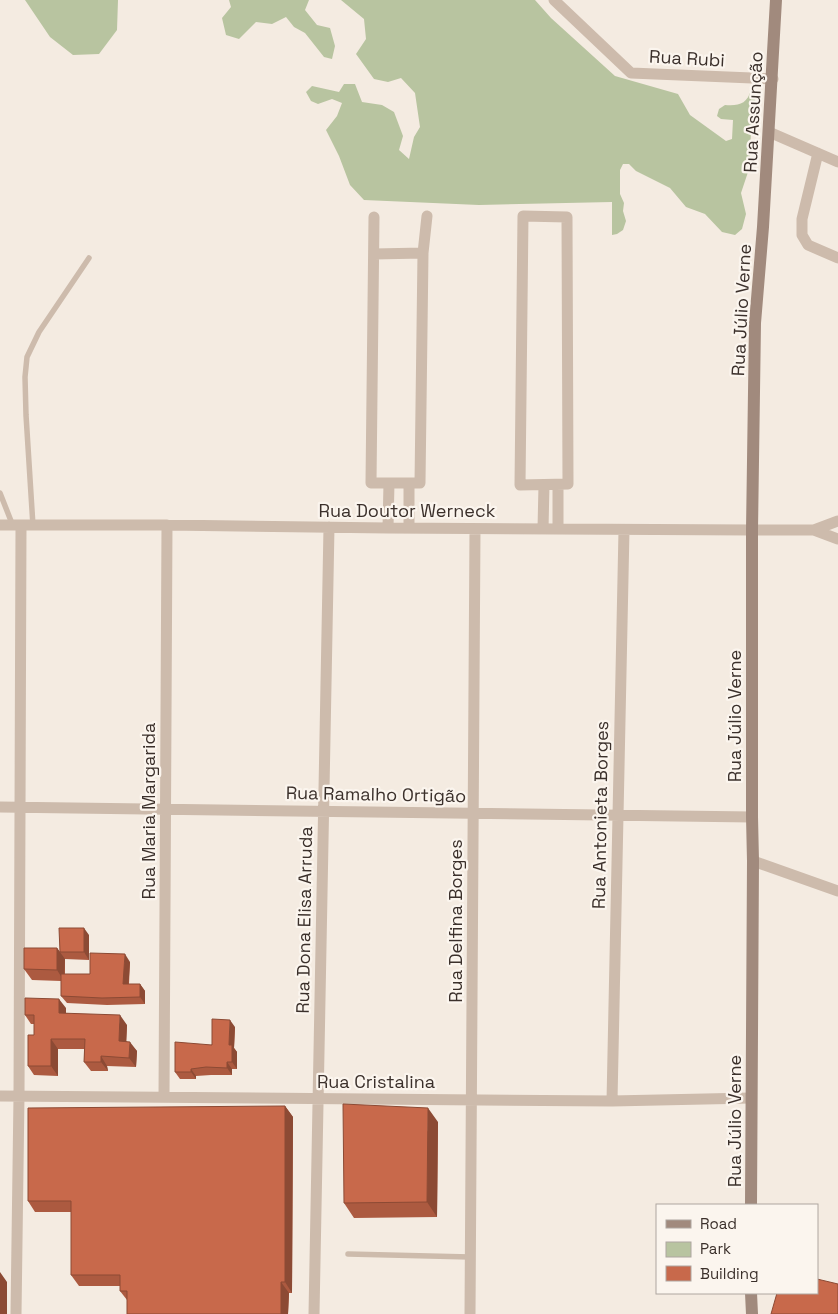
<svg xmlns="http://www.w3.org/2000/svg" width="838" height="1314" font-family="'Space Grotesk',sans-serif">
	<rect width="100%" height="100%" fill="#f4ebe1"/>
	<path fill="#b8c4a0" d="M25,0H118L117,30L99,54L73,55L50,37Z
		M229,0H309L305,10L317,25L330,28L335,46L332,59L324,57L305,33L294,27L286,17L272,24L256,22L239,39L226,35L222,18L231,7Z
		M341,0H535L551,18L615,76L678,94L690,115L726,141L732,139L733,120L721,119L717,116L719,109L725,105C739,106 747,104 751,90L756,94L751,132L749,169L741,193L746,214L742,229L735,235L722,232L705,214L686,207L670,188L636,171L629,164H623L620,170V194L624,203L623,211L626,221L623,230L617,234L612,235V202L479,205L364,200L350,185L339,156L326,130L337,116L342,103L332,99L318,104L311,101L306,92L312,86L339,92L344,84H355L362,102L382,105L394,112L403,136L399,150L409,159L414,137L420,127L415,93L401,78L388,82L374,79L356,54L366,39L364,19Z"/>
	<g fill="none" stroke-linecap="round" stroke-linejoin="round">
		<path stroke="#cdbbac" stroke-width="5.5" d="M0,493L13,526
			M33,526L26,415L25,377L27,357L39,332L89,258
			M348,1254L470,1257"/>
		<path stroke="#cdbbac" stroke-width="11" d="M554,0L631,73L773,79
			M769,132L838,162
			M818,153L802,219V235L808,245L838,258
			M523,216L567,217L568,484L520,485Z
			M374,217L371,483H420L423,253L427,216
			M374,254L423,253
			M0,525H167L388,528L752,530H814L838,521
			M388,528L389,483
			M409,528V483
			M543,529L544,485
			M558,529V485
			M814,530L838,539
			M0,807L752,817
			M753,861L838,891
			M0,1096L612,1101L751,1098
			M164,1097L167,525
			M612,1101L624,530
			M16,1314L19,1096L21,526
			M314,1314L329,527
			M470,1314L475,529"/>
		<path stroke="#a18a7d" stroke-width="12" d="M751,1205L753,861L752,817V530L755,323L763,227L776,0
			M751,1293L752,1314"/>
	</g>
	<path fill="#ac5a40" d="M89,935V960L65,959V974H90L130,962L129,984H140L145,991V1004L107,1005L67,1003L61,996V981L32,980L24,969L57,948L60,952Z
		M66,1008V1013L127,1025L126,1041L137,1051L136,1067L107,1066L108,1071H91L84,1062V1049H58V1076L34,1075L28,1066L34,1035V1024H31L25,1015Z
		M235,1027L234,1048L237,1052V1069H232V1075H211L196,1076V1079H180L175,1072Z
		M285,1106L293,1117L292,1293H289L288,1314H127V1300L120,1291V1286H79L71,1275V1212H35L28,1201Z
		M438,1122L437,1217L354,1218L344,1203Z"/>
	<path fill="#8c4a34" d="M84,928L89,935V960L84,952Z
		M57,948L65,959L64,981L57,970Z
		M125,954L130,962L128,991L123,984Z
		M140,984L145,991V1004L140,997Z
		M59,999L66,1008V1022L59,1013Z
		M120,1015L127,1025L126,1051L119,1041Z
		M230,1020L235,1027L234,1048L237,1052V1069L232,1062L229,1045Z
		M51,1039L58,1049V1076L51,1066Z
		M130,1042L137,1051L136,1067L129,1058Z
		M101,1056L107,1066L108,1071L101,1062Z
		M227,1062L232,1069V1075L227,1068Z
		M191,1069L196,1076V1079L191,1072Z
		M285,1106L293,1117L292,1293L285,1282Z
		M428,1108L438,1122L437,1217L427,1202Z
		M0,1272L7,1282V1314H0Z
		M281,1282L289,1293L288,1314H281Z"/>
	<path fill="#c8694b" stroke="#8c4a34" d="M59,928H84V952H60Z
		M24,948H57V970L24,969Z
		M90,953L125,954L123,984H140V997L102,998L61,996V974H90Z
		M25,998L59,999V1013L120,1015L119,1041L130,1042L129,1058L101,1056V1062H84L85,1039H51V1066H28V1035H34V1015H25Z
		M212,1019L230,1020L229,1045H232V1062H227V1068L206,1067L191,1069V1072H175V1042L212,1045Z
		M343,1104L428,1108L427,1202L344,1203Z
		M285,1106V1282H281V1314H127V1291H120V1275H71V1201H28V1108Z
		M817,1279L838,1284V1314H771L777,1293H817Z"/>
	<g text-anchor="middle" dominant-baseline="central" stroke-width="4.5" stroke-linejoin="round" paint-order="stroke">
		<g font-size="18" fill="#3b302b" stroke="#fbf5ee">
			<text transform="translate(687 58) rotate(3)">Rua Rubi</text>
			<text transform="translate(753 112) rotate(-87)">Rua Assunção</text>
			<text transform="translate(741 310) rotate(-87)">Rua Júlio Verne</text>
			<text x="407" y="510">Rua Doutor Werneck</text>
			<text transform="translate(734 716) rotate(-90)">Rua Júlio Verne</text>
			<text transform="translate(376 794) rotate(1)">Rua Ramalho Ortigão</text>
			<text transform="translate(148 811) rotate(-90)">Rua Maria Margarida</text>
			<text transform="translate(600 815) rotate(-89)">Rua Antonieta Borges</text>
			<text transform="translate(304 920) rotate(-89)">Rua Dona Elisa Arruda</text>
			<text transform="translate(455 921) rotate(-90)">Rua Delfina Borges</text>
			<text x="376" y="1081">Rua Cristalina</text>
			<text transform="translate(734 1121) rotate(-90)">Rua Júlio Verne</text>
		</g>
	</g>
	<rect x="656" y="1204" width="162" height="90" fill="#fbf5ee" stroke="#aea6a0"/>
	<rect x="666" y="1220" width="25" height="8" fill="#a18a7d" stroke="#aea6a0"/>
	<text x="700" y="1229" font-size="15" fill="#3b302b">Road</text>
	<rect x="666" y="1242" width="25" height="15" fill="#b8c4a0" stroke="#aea6a0"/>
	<text x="700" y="1254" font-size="15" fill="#3b302b">Park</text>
	<rect x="666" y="1266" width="25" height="15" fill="#c8694b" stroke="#aea6a0"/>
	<text x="700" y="1279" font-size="15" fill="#3b302b">Building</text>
</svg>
